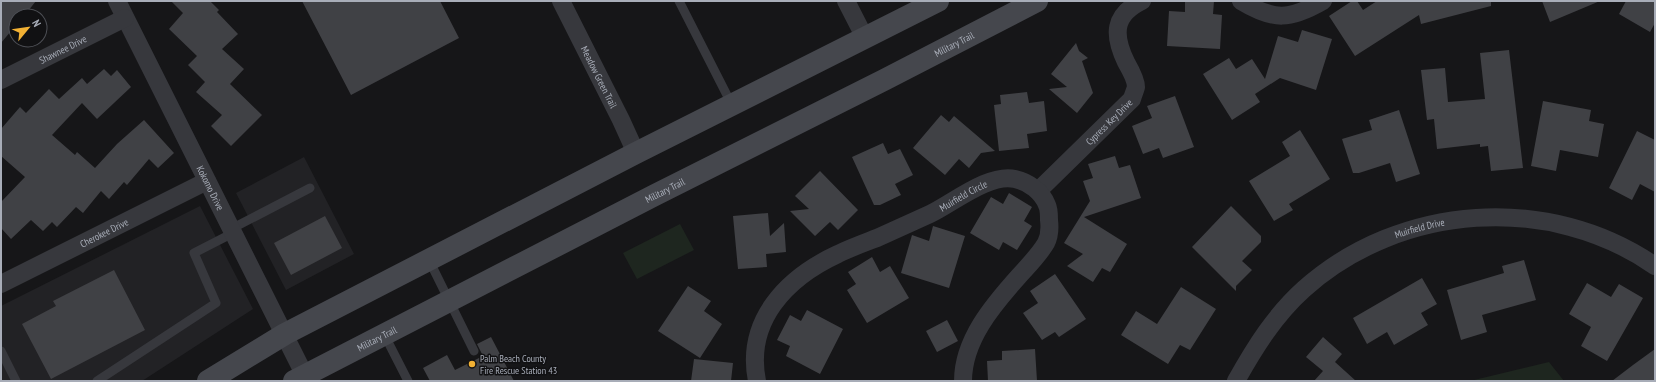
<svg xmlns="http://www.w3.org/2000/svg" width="1656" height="382" font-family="'PT Sans Narrow',sans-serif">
	<rect width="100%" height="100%" fill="#161618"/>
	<path fill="#222225" d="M304,157L354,254L286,290L236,193Z
		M200,206L253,309L142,381H1V306Z"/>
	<path fill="#1e261f" d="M680,224L694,250L637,279L623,253Z
		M1549,362L1564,381H1470Z"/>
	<path fill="#404145" d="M1,1H36L24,16H16V25L1,43Z
		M171,1H210L219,10L217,12L238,34L222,49L244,69L230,84L262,115L231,146L211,126L222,115L196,92L205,82L188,65L197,56L169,29L183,13Z
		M302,1H440L459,38L351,95Z
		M1185,1H1214L1213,14L1222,15L1220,49L1167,46L1169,11L1185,12Z
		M1352,1H1357L1363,10L1377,1H1491V6L1421,24L1419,15L1355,56L1329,16Z
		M1542,1H1600L1550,22Z
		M1626,1H1655V23L1650,32L1619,14Z
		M1302,30L1332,39L1316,90L1280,78L1255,94L1260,102L1232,120L1203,74L1229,58L1236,69L1252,59L1265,79L1278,36L1298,42Z
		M1076,43L1079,51L1088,58L1082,61L1093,93L1077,113L1049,89L1067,87L1051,74Z
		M1509,50L1523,168L1491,171L1488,146L1480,147V144L1437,149L1434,119L1427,120L1421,70L1445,68L1448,102L1485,99L1480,53Z
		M104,69L111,76L117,70L131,87L97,119L82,103L52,135L75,155L77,152L95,168L117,144L144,120L174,153L158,168L149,159L127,185L124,182L109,199L101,191L83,213L76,207L57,227L52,222L43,231L31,220L11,239L1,228V202L25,177L1,156V129L20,107L26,113L49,89L59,99L82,78L87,84Z
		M1027,92L1029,103L1044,101L1047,131L1027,134L1029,148L999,151L994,105L1001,104L1000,95Z
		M1175,96L1194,147L1163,158L1159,148L1143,154L1132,126L1152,118L1147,106Z
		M1543,101L1591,110L1589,121L1604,124L1598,157L1560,150L1556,171L1531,166Z
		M1399,110L1420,174L1396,182L1390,163L1359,173H1353L1342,139L1372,130L1369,120Z
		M941,115L949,122L954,116L995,151L981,153L969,168L959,159L945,175L913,148Z
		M1300,130L1330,179L1289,204L1293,210L1274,221L1249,181L1290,156L1282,142Z
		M1637,131L1655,140V192L1640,184L1632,200L1609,188Z
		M883,143L888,154L900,149L913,175L895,184L901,195L880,205H874L852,157Z
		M1115,156L1119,168L1130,165L1141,198L1084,217L1127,244L1110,272L1102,268L1093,282L1067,266L1083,254L1064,243L1090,201L1083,181L1093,178L1088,164Z
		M820,171L858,210L838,230L830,222L815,236L790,211L809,209L795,196Z
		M1009,193L1032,207L1024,221L1032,226L1017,250L1003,242L999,250L970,233L991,197L1003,204Z
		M1231,206L1261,236V242L1242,261L1252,270L1236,286V291L1192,247Z
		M768,213L770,236L784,223L786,252L766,254L767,267L738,269L733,216Z
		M325,216L342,248L291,275L274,243Z
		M933,226L965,236L949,288L901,273L912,235L929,241Z
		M872,257L880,272L890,266L909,298L867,323L847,290L856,284L848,272Z
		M1524,260L1536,300L1482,315L1487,332L1461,340L1447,290L1504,273L1502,266Z
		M114,270L145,330L51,379L22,324L56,306L53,301Z
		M1055,274L1086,319L1059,337L1055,332L1042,340L1023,313L1038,303L1030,291Z
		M1422,278L1437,304L1421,313L1428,325L1394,345L1387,332L1367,344L1353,318Z
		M1587,283L1611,297L1619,284L1643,298L1607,361L1581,346L1591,327L1569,314Z
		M688,286L711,301L704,311L722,324L700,358L658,331Z
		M1181,287L1216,309L1190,350L1180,345L1168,364L1121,335L1136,311L1157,324Z
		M807,310L843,329L820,374L786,356L790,346L777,340L790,315L801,321Z
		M947,320L958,341L937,352L926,331Z
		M491,337L514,381H430L423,368L447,355L455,370L483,356L477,344Z
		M1323,337L1342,354L1335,362L1356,381H1314L1323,371L1306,357Z
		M1035,349L1037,381H988L987,361L1002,360V351Z
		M1655,349V381H1612L1633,365Z
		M694,359L733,363L731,381H691Z"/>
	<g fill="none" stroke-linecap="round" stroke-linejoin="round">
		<path stroke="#37383d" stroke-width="9" d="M679,1L732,105
			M231,229L310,188
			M429,260L474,351
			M384,334L408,381
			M1,351L16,381
			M97,381L216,303L194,253L233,233"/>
		<g stroke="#37383d" stroke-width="18">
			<path id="s1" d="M117,1L304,374"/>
			<path id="s2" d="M561,1L621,120L636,153"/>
			<path d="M846,1L865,38"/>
			<path d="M1241,1C1274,21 1290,20 1323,1"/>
			<path id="s3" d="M1,80L125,18"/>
			<path id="s4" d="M1038,191L1132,99C1133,95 1135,91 1136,87C1136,79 1130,69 1126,62C1113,35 1113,15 1142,1"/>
			<path id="s5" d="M1,284L207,181"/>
			<path id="s6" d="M757,381C745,321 786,278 838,254C850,248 864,243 877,238C895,230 912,222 930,214C953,203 989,173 1015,179C1029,182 1042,192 1047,205C1049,209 1049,215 1049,220C1050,228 1050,235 1046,243C1039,255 1028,266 1019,276C993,305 963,340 963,381"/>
			<path id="s7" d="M1236,381C1255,347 1275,315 1304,289C1400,203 1550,193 1655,266"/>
		</g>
		<g stroke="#45474d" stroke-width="22">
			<path d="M208,381L285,334L636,153L938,1"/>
			<path id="s8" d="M294,381L655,195L884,80L1037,1"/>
		</g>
	</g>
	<circle fill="#f2b134" stroke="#111113" stroke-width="1.5" cx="472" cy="364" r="4"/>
	<g text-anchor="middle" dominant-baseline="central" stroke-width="3" stroke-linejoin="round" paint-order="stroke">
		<g font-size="10" fill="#a8adb8" stroke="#111113">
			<text stroke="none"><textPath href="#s8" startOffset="741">Military Trail</textPath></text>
			<text stroke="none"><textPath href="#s3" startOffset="69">Shawnee Drive</textPath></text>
			<text stroke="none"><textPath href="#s2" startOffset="85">Meadow Green Trail</textPath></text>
			<text stroke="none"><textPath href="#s4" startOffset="99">Cypress Key Drive</textPath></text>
			<text stroke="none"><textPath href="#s1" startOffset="209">Kokomo Drive</textPath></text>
			<text stroke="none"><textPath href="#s8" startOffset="417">Military Trail</textPath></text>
			<text stroke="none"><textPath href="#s6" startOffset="302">Muirfield Circle</textPath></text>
			<text stroke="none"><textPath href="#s7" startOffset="247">Muirfield Drive</textPath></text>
			<text stroke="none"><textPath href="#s5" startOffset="115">Cherokee Drive</textPath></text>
			<text stroke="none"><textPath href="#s8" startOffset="93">Military Trail</textPath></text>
		</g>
		<g font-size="10" fill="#a8adb8" stroke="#111113" text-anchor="start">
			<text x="480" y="358">Palm Beach County<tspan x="480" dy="12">Fire Rescue Station 43</tspan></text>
		</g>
	</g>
	<rect width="1656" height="382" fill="none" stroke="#a8adb8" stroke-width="4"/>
	<g transform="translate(28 28) rotate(61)"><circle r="19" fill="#111113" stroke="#4d4f55"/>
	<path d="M0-3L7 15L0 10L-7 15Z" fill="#f2b134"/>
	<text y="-6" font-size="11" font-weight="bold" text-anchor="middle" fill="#a8adb8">N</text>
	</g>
</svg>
